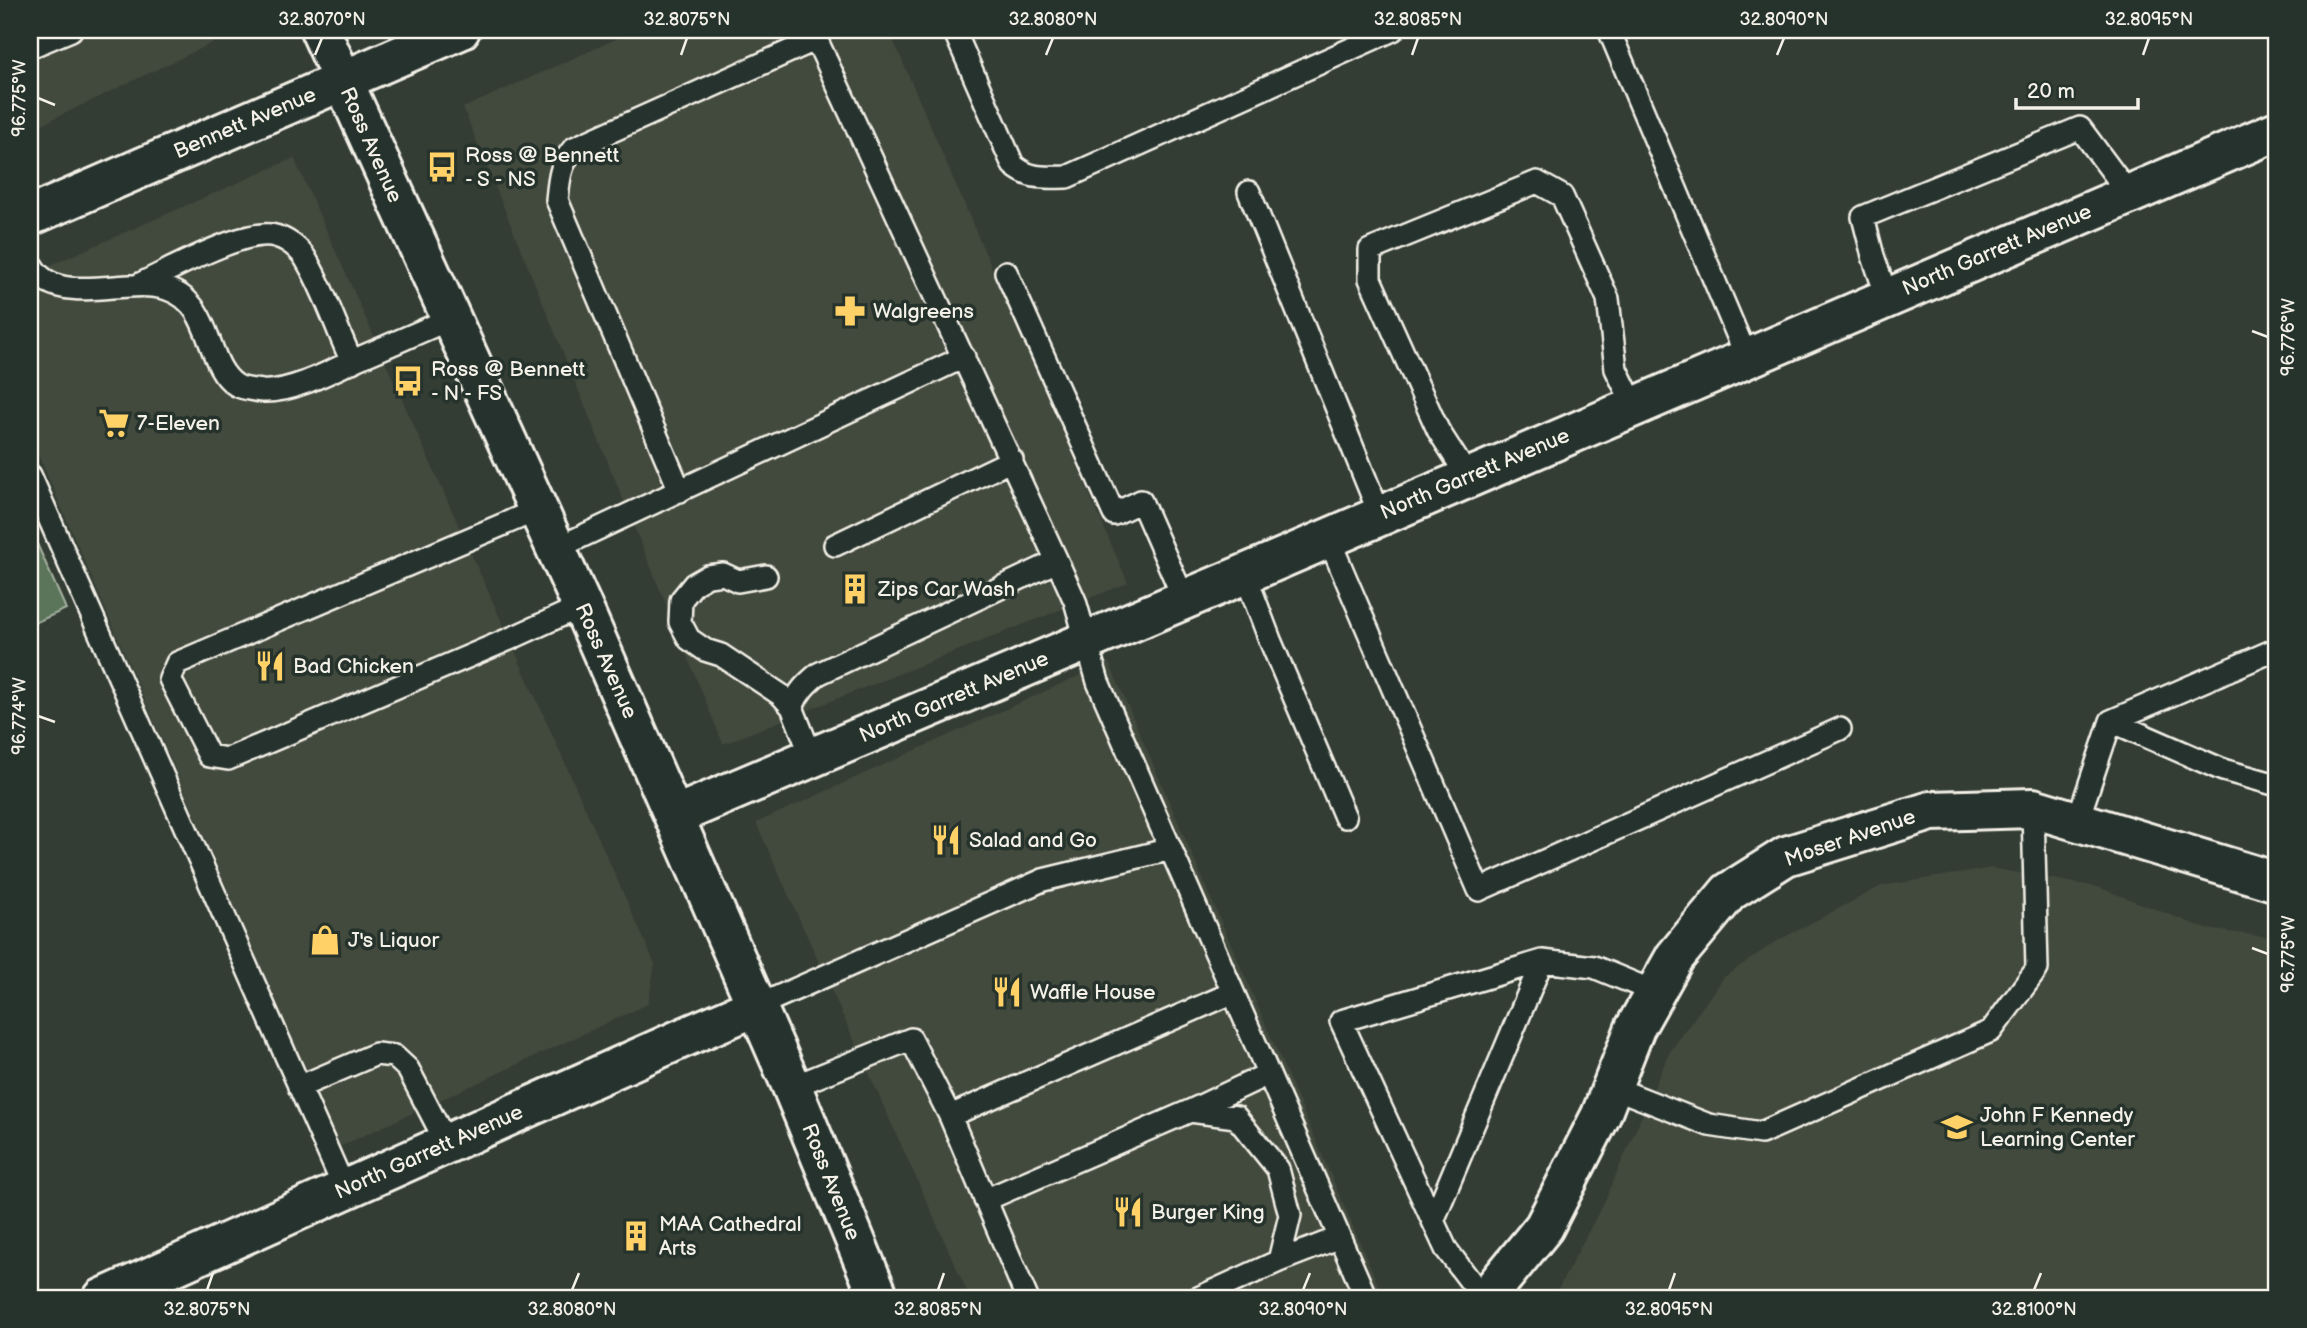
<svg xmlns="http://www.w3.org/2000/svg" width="2307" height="1328" font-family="'Balsamiq Sans',sans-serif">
	<rect width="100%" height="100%" fill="#333d34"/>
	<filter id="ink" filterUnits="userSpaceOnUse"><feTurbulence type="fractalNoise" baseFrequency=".0143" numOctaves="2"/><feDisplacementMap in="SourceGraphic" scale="14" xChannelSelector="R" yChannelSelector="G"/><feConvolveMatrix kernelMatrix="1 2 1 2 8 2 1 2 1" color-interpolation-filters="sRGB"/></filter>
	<g filter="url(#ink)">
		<path fill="#42483c" d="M30,30H219L223,38L30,130Z
			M636,30H889L1128,583L723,744L463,108Z
			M294,158L655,964L648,1004L339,1147L30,436V274Z
			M1109,662L1384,1298H970L756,823Z
			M1992,868L2098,887L2207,929L2277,938V1298H1549L1557,1291L1605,1200L1669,1053L1724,977L1775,942L1881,886Z"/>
		<path fill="#5a745a" stroke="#a7b2a1" stroke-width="2" d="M30,528L66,609L30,625Z"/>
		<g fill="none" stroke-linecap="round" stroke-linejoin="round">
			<g stroke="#f4f1e8" stroke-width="26">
				<path id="service" d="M812,30L1057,561L1075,601L1098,682L1366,1298
					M954,30L1013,165C1030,180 1045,177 1067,177L1393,30
					M1609,30L1747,358
					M30,47L71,30
					M1249,192L1380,515
					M30,262C53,311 125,275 167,289C214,304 204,364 236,385C242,389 255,390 262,391C290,393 332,371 357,359C388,346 419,332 450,319
					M1006,272L1114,514L1141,501L1184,599
					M140,284C170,270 240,231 271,235C287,238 301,249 308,263C326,294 337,330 352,362
					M1887,297L1873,256L1863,217L2080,128L2129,194
					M30,475L345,1190
					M1468,477L1438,430L1370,279V250L1537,182L1562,196L1608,299L1616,369L1634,406
					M680,491L557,200C559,179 560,164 574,148L817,39
					M537,510L177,663L170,679L209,756L228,759L514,637L582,606
					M1328,537L1479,890L1840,729
					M835,545L1012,460
					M555,549L964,357
					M1245,574L1270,640L1345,817
					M766,576L738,581L723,574L708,576L694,584L681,600L680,622L689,639L705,650L721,655L781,695L792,707L812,758
					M792,707C798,692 806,684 818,674L1057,561
					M2111,721L2223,770L2277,785
					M2077,822L2111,721L2277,649
					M755,1007L1043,880L1171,849
					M299,1087L376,1054L394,1056L408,1069L447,1144
					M792,1087L911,1039L950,1116
					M1612,1087L1709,1125L1761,1133L1991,1031L2037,969L2033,808
					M1190,1111L1268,1074
					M985,1200L1190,1111L1236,1117L1278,1169L1290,1215L1279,1261L1198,1298
					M1433,1221L1341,1021L1542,961
					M1279,1261L1338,1238
					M1027,1298L950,1116L1232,993
					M1483,1298L1446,1249L1433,1221L1542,961L1594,967L1655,992"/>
			</g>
			<g stroke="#f4f1e8" stroke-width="44">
				<path id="minor" d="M674,816L1245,574L2277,131
					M103,1298L685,1037L755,1007
					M1486,1298L1544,1227L1601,1115L1635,1028L1675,957L1729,892L1786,856L1931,811L2033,808L2277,882"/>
			</g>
			<g stroke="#f4f1e8" stroke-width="44">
				<path id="tertiary" d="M30,216L460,30"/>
			</g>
			<g stroke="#f4f1e8" stroke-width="44">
				<path id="secondary" d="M320,30L582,606L792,1087L879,1298"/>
			</g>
			<use href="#service" stroke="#26332d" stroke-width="21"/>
			<use href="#minor" stroke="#26332d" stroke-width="38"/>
			<use href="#tertiary" stroke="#26332d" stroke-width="38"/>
			<use href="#secondary" stroke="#26332d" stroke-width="38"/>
		</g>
	</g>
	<path fill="none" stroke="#f4f1e8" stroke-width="2.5" d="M315,55L322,38M681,55L687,38M1046,55L1053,38M1412,55L1418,38M1777,55L1784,38M2143,55L2149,38M38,98L55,105M2252,331L2268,337M38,716L55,722M2252,948L2268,954M207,1290L213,1273M572,1290L579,1273M938,1290L944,1273M1303,1290L1310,1273M1669,1290L1675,1273M2034,1290L2041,1273"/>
	<defs>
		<g id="bus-bare" transform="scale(2.415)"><path d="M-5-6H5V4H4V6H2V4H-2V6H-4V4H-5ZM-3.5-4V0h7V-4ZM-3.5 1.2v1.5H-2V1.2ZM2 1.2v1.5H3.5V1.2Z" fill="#ffd166" stroke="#26332d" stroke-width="2.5" paint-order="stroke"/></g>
		<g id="pharmacy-bare" transform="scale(2.415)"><path d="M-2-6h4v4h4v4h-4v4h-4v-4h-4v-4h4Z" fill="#ffd166" stroke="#26332d" stroke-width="2.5" paint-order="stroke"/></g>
		<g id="supermarket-bare" transform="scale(2.415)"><path d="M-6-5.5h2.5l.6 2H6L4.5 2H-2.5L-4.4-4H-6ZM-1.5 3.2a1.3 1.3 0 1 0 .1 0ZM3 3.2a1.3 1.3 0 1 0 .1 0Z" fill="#ffd166" stroke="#26332d" stroke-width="2.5" paint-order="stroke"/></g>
		<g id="building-bare" transform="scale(2.415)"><path d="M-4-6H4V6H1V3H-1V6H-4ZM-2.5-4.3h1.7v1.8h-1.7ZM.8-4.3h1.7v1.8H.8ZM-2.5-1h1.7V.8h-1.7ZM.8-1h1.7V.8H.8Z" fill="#ffd166" stroke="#26332d" stroke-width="2.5" paint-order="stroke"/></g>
		<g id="restaurant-bare" transform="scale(2.415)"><path d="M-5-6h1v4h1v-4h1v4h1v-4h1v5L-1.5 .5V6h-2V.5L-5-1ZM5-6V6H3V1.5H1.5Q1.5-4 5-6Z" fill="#ffd166" stroke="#26332d" stroke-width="2.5" paint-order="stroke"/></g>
		<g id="shop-bare" transform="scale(2.415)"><path d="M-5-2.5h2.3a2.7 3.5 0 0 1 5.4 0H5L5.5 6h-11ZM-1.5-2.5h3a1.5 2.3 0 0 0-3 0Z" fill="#ffd166" stroke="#26332d" stroke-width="2.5" paint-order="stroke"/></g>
		<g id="school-bare" transform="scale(2.415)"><path d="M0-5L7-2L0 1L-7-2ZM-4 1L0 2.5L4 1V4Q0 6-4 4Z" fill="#ffd166" stroke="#26332d" stroke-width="2.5" paint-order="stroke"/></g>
	</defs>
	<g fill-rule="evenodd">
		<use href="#bus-bare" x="442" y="167"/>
		<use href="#pharmacy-bare" x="850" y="311"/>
		<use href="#bus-bare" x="408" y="381"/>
		<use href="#supermarket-bare" x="114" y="423"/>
		<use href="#building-bare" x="855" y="589"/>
		<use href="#restaurant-bare" x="270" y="666"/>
		<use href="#restaurant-bare" x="946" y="840"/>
		<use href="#shop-bare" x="325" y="940"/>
		<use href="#restaurant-bare" x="1007" y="992"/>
		<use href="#school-bare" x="1957" y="1127"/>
		<use href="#restaurant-bare" x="1128" y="1212"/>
		<use href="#building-bare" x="636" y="1236"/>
	</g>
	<g text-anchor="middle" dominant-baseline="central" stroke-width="7" stroke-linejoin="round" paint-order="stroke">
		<g font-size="21" fill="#f4f1e8" stroke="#26332d">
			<text transform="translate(245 123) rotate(-23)">Bennett Avenue</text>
			<text transform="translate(371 145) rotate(66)">Ross Avenue</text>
			<text transform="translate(1997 250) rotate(-23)">North Garrett Avenue</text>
			<text transform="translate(1475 474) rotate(-23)">North Garrett Avenue</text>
			<text transform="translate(606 661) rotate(66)">Ross Avenue</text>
			<text transform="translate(954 697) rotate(-23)">North Garrett Avenue</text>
			<text transform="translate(1850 838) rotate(-19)">Moser Avenue</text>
			<text transform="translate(429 1152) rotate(-24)">North Garrett Avenue</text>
			<text transform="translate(831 1182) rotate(68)">Ross Avenue</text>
		</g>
		<g font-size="21" fill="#f4f1e8" stroke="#26332d" text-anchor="start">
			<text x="465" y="155">Ross @ Bennett<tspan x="465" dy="24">- S - NS</tspan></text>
			<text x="873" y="311">Walgreens</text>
			<text x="431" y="369">Ross @ Bennett<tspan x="431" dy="24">- N - FS</tspan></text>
			<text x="137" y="423">7-Eleven</text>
			<text x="878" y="589">Zips Car Wash</text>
			<text x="293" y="666">Bad Chicken</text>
			<text x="969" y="840">Salad and Go</text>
			<text x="348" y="940">J's Liquor</text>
			<text x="1030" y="992">Waffle House</text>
			<text x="1980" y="1115">John F Kennedy<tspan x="1980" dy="24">Learning Center</tspan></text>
			<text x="1151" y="1212">Burger King</text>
			<text x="659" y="1224">MAA Cathedral<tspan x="659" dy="24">Arts</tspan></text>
		</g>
	</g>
	<rect width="2307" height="1328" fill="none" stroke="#26332d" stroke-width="77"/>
	<path d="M2016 98v10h122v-10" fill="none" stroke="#f4f1e8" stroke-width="3.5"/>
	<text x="2027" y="98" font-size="21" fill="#f4f1e8" stroke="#26332d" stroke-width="5" paint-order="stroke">20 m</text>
	<rect x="38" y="38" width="2230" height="1252" fill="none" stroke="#f4f1e8" stroke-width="2.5"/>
	<g font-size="18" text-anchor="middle" fill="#f4f1e8">
		<text x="322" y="25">32.8070°N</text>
		<text x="687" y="25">32.8075°N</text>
		<text x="1053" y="25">32.8080°N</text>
		<text x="1418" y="25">32.8085°N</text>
		<text x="1784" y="25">32.8090°N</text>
		<text x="2149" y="25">32.8095°N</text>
		<text transform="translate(19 98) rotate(-90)" y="6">96.775°W</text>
		<text transform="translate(2288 337) rotate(-90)" y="6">96.776°W</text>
		<text transform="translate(19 716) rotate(-90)" y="6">96.774°W</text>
		<text transform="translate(2288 954) rotate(-90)" y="6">96.775°W</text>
		<text x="207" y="1315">32.8075°N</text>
		<text x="572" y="1315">32.8080°N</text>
		<text x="938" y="1315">32.8085°N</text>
		<text x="1303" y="1315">32.8090°N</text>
		<text x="1669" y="1315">32.8095°N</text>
		<text x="2034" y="1315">32.8100°N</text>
	</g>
</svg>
